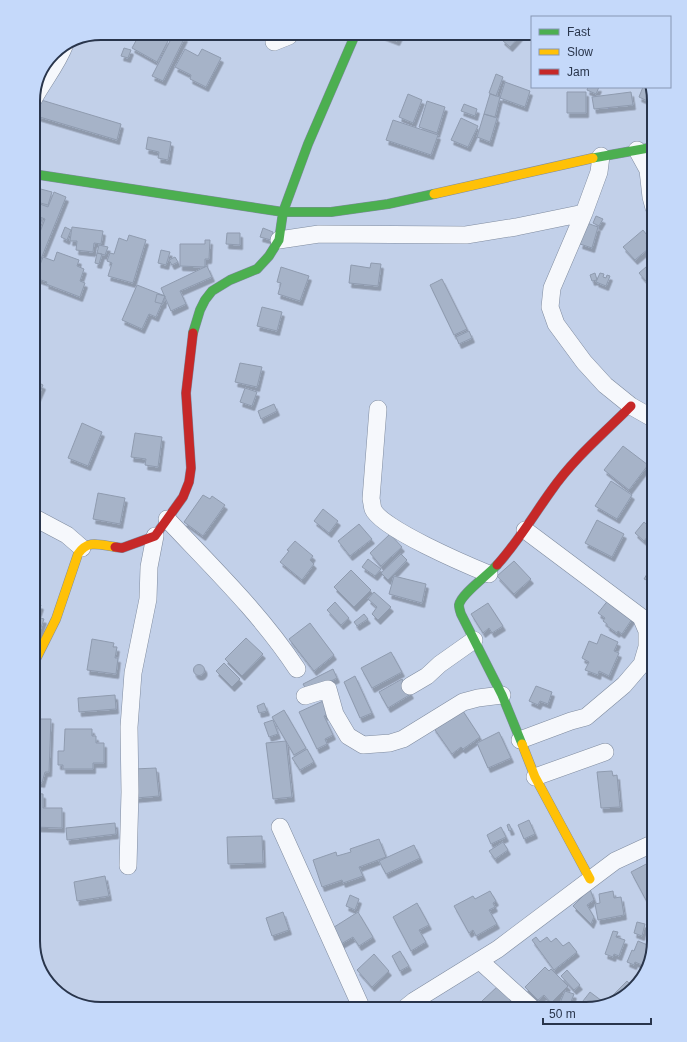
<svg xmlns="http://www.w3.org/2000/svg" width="687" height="1042" font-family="Arial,sans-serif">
	<defs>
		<filter id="shadow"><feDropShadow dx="2.5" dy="4.5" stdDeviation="0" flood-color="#0004"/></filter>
	</defs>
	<rect width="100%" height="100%" fill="#c2d0e9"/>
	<path fill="#a6b3c8" stroke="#8f9baf" filter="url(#shadow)" d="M507,34H522L510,47L502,40Z
		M381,35H400L397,41Z
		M138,37H150L155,40L156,37H162L168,41L157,62L132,48Z
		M172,37H185L163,81L152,76Z
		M124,48L131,50L128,58L121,56Z
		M185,49L198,56L202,49L221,58L206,87L190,79L191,75L175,67Z
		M496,74L503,77L496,96L489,93Z
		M505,82L530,91L525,107L500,98Z
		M588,87H599L596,94L587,90Z
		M643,87H650L654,104L639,97Z
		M567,92H586V113H567Z
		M631,92L633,105L594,109L592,97Z
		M408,94L422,100L413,123L399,117Z
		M490,94L500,97L495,117L484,114Z
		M38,99L121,124L117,140L33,115Z
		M427,101L445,107L437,133L419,127Z
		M464,104L477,109L475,116L461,111Z
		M484,114L497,118L490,142L477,137Z
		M461,118L478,126L468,147L451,140Z
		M393,120L438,135L431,155L386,140Z
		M148,137L171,142L168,160L158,158L159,152L146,149Z
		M37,188L52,192L48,205L33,201Z
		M54,192L66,197L41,259L33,256V250L45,219L35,215L40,204L48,207Z
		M33,216L42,219L37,235L33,234Z
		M596,216L603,219L599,226L593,223Z
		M587,223L598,227L592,248L580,244Z
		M65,227L71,230L67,240L61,237Z
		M72,227L103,231L101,244L94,243L93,252L76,250L77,241H70Z
		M263,228L273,232L271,240L260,237Z
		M643,230L654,244L635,260L623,247Z
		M227,233H240V245L226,244Z
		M129,235L146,240L133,283L108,276L112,263L107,261L110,253L114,254L119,238L127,241Z
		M205,240H210L209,259H205V267L180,266V244H205Z
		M99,245L108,247L105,255L97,253Z
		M161,250L170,252L166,265L158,263Z
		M57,252L79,260L77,266L84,269L80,281L85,283L80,297L46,284L47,282L35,278L43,257L54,261Z
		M97,253L102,254L99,264L95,263Z
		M175,257L178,262L172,265L169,260Z
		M654,260V286L652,288L639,273Z
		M371,263L381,264L378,286L349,283L351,265L370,268Z
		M207,266L212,277L180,291L186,304L171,311L161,288Z
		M281,267L309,276L300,301L278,294L281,283L277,282Z
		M595,273L597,280L592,281L590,275Z
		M600,273L604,274L603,277L606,278L607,275L610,276L606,286L596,282Z
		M442,279L467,329L454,335L430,285Z
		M137,285L165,296L156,317L149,314L142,329L122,320Z
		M157,294L165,296L163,304L155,302Z
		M262,307L282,312L277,331L257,326Z
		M469,331L472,338L459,344L456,337Z
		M240,363L262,367L257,387L235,382Z
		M33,380L43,385L33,408Z
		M245,388L257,392L252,406L240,402Z
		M274,404L277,411L261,419L258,411Z
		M82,423L102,432L88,466L68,458Z
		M135,433L162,437L158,467L145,465L146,459L131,457Z
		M623,446L648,465L629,490L604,470Z
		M611,481L632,495L617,519L595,506Z
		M98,493L125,498L120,524L93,519Z
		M203,495L210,499L212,496L225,505L203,536L184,522Z
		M323,509L338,521L329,533L314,521Z
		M597,520L624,534L612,557L585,543Z
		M644,522L653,530L644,541L635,533Z
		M359,524L372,539L350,556L338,541Z
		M390,534L402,547L381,566L370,553Z
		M295,541L313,556L310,560L314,564L302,580L280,562L289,551L287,550Z
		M401,554L407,560L388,580L381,573Z
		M368,559L381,569L375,576L362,567Z
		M514,561L531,579L514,594L497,576Z
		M650,569L654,571V576L651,582L644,579Z
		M351,570L371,590L354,607L334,587Z
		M394,576L426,584L422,603L389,594Z
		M374,592L391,607L378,620L372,614L377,607L368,599Z
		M609,599L634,616L622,634L618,631L617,633L607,626V624L603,621L605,618L598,613Z
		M335,602L349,618L341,625L327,610Z
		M33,603L41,605L37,617L44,619L39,633L33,631Z
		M488,603L503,626L492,633L489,628L483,633L471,614Z
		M364,614L368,619L357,626L354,622Z
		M310,623L334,655L314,671L289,639Z
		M601,634L618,642L614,651L619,653L609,676L599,671L598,675L585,670L589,662L582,658L589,641L597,644Z
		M246,638L263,654L242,676L225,659Z
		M92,639L114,643L113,647H117L115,658H118L116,674L87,670Z
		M391,652L402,672L372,688L361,668Z
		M224,663L240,679L232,687L216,671Z
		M193.5 670a5.5 5.5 0 1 1 11 0a5.5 5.5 0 1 1-11 0Z
		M333,669L337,678L308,693L303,684Z
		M355,676L372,713L360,718L344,682Z
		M402,679L411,694L388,708L379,692Z
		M536,686L552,692L548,704L540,701L538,705L529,701Z
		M115,695L116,709L79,712L78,698Z
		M323,701L329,713L324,716L333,735L325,739L327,744L317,749L299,712Z
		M264,703L267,711L259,713L257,706Z
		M461,708L480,737L463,749L461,747L452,754L433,727Z
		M284,710L306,748L294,755L272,717Z
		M33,719H51L49,772H45L42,783L33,781Z
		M273,720L278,734L269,737L264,723Z
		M65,729H92V736H96V743H104V763H93V769H63V765H58V751H64Z
		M499,732L511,758L488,768L477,743Z
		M286,741L292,797L273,799L266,743Z
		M307,749L314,762L300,770L292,758Z
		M156,768L159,796L136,798L134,769Z
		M612,771L613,776L617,775L620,807L601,808L597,772Z
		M33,793L43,794V808H62V828L33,827Z
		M529,820L535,834L524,839L518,825Z
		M115,823L116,834L67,840L66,828Z
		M509,824L512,830L509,831L507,825Z
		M501,827L506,837L491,844L487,835Z
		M262,836L263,863L228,864L227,837Z
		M379,839L386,857L359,867L363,876L343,883L342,880L322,887L313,860L336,852L337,856L351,852L350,849Z
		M503,842L508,850L495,859L489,851Z
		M414,845L420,858L386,874L379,861Z
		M650,862L654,870V898L647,902L631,872Z
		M105,876L109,896L77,901L74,882Z
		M590,889L594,900L587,905L594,917L591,924L573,906Z
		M490,891L496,901L493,903L495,907L489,910L497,924L476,936L473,930L469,933L454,906L473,896L475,899Z
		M613,891L614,898L621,897L624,915L598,920L595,904L600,903L599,894Z
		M350,895L359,899L355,910L346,906Z
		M417,903L429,925L419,930L426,942L411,951L393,917Z
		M283,912L289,930L272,936L266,918Z
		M358,912L373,937L359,946L353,937L341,944L331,929Z
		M637,922L645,924L642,936L634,933Z
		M613,931L618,932L616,937L625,940L619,956L614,954L613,957L605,954Z
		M536,937L540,942L547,937L551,942L556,938L563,946L569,942L577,952L554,970L532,940Z
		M638,941L650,946L648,951L651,953L648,964L643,962L642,965L635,962L634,965L627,962L632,950L634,951Z
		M400,951L409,966L400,971L392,956Z
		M374,954L389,971L372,987L357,970Z
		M545,967L549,971L551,969L568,986L551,1003L544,995L538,1000L525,987Z
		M567,970L580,985L574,990L561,976Z
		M627,981L633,987L620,1000L612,1002L609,999Z
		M499,985L514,1000L504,1009H490L482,1001Z
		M565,991L574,994L569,1007L560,1003Z
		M590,992L606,1004L584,1009L579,1006Z"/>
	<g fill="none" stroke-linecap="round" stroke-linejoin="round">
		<g stroke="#7f8b9f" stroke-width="18">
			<path id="street" d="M274,42L289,36
				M33,100C43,81 57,65 65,44
				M637,150L648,170L651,197L654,208
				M601,156L599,172L584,213L552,288L550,307L556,324L584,362L605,385L631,406L654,419
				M279,240L319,234L466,235L516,227L584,213
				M378,409L371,499C372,502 372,506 373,509C380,528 467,565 489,574
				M33,516L35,518L67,535L82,548
				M167,519C212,567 261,614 297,669
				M410,686L427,676L440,664L474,640
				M305,696L328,689L335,714L348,736L363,745L390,743L403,739L463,702L478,698L502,695
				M520,740L571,721L586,717L624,685L642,664L647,647V631L641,617L525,530
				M535,777L605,752
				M280,827L362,1009
				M128,866L130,792L129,727L133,673L148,599L149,567L155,536
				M480,961L533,1009
				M404,1009L414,1001L498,949L615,861L654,843"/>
		</g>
		<g stroke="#7f8b9f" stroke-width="10">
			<path id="fast" d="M593,158L654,147
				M33,174L283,212H331L388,204L434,194
				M193,333L200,310L205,300L212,291L230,280L257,269L269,256L279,240L283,212L308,144L355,35
				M497,565C488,575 461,594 459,605C459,607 460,611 461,614L502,695L522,744"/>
		</g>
		<g stroke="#7f8b9f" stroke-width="10">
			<path id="slow" d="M434,194L593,158
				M33,665L56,619L78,554C88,539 100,545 115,547
				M522,744L535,777L590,879"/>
		</g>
		<g stroke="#7f8b9f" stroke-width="10">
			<path id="jam" d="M115,547L122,548L155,536L183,497L189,482L191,468L186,393L193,333
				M497,565C518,542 533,516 551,491C573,459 604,433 631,406"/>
		</g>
		<use href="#street" stroke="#f6f8fc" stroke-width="17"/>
		<use href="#fast" stroke="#4caf50" stroke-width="9"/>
		<use href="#slow" stroke="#ffc107" stroke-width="9"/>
		<use href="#jam" stroke="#c62828" stroke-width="9"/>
	</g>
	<path d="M0 0H687V1042H0ZM101 40H586A61 61 0 0 1 647 101V941A61 61 0 0 1 586 1002H101A61 61 0 0 1 40 941V101A61 61 0 0 1 101 40Z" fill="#c5d9fa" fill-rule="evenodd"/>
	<path fill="none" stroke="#29354b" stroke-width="2" d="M101 40H586A61 61 0 0 1 647 101V941A61 61 0 0 1 586 1002H101A61 61 0 0 1 40 941V101A61 61 0 0 1 101 40Z"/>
	<rect x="531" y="16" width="140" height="72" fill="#c5d9fa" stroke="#8797b4"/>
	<rect x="539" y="29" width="20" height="6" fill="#4caf50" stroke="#8797b4"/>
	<text x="567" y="36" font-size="12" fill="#29354b">Fast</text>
	<rect x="539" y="49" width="20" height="6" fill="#ffc107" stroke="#8797b4"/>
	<text x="567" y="56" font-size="12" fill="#29354b">Slow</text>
	<rect x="539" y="69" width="20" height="6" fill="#c62828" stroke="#8797b4"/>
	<text x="567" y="76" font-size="12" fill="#29354b">Jam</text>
	<path d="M543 1018v6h108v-6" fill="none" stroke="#29354b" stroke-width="2"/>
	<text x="549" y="1018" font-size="12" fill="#29354b" stroke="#c5d9fa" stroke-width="3" paint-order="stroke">50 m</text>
</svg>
